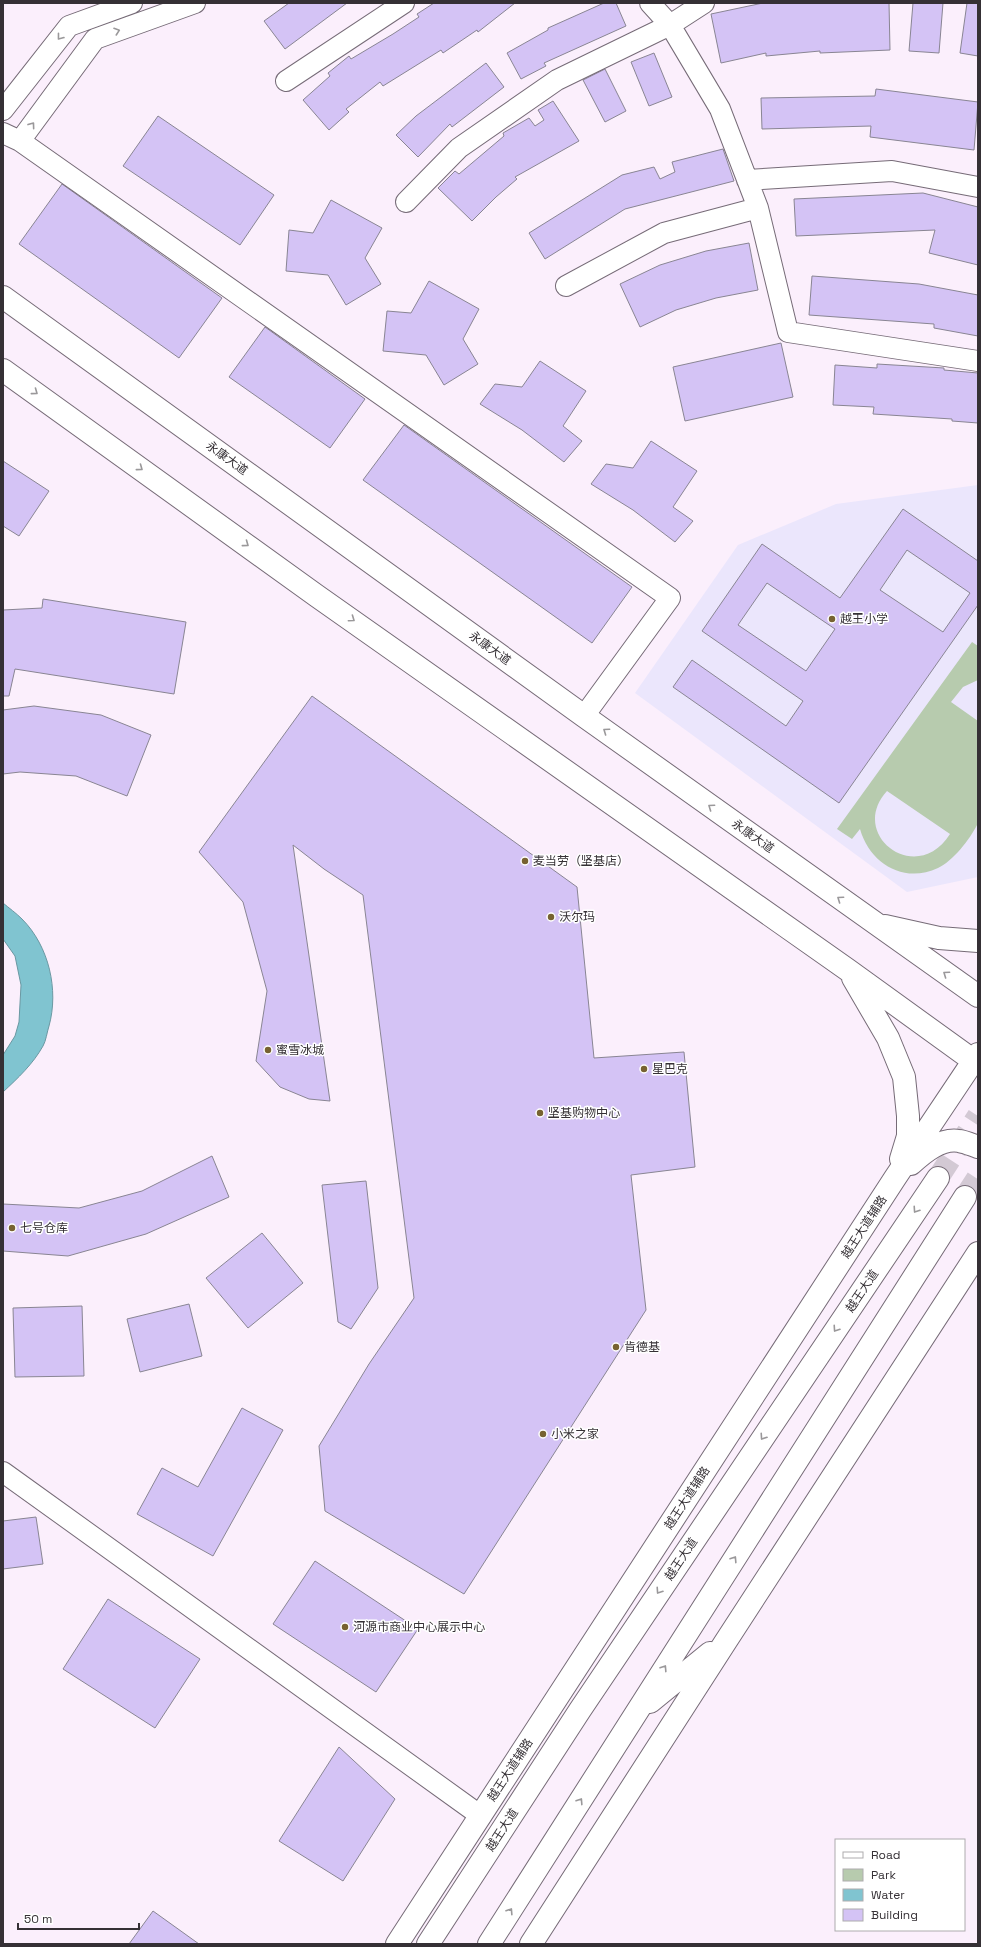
<svg xmlns="http://www.w3.org/2000/svg" width="981" height="1947" font-family="'Space Grotesk','Noto Sans SC',sans-serif">
	<rect width="100%" height="100%" fill="#fbeffc"/>
	<path fill="#ebe6fc" d="M978,485V877L907,892L635,693L738,545L836,504Z"/>
	<path fill="#b7cbae" fill-rule="evenodd" d="M972,642L978,646V680L963,687L951,702L978,721C978,736 981,818 977,825C970,839 953,861 938,868C904,884 870,864 860,829L852,839L837,829ZM887,791L950,834C917,887 847,835 887,791Z"/>
	<path fill="#80c4d0" stroke="#6a98a2" d="M3,903C9,908 16,913 22,919C49,946 59,990 49,1026C47,1032 46,1041 43,1046C33,1064 18,1078 3,1092V1055L15,1036L19,1022L21,985L15,956L3,939Z"/>
	<path fill="#d4c3f5" stroke="#898593" fill-rule="evenodd" d="M289,3H347L285,49L264,21Z
		M434,3H515L478,32L477,30L443,53L441,50L383,86L380,82L346,109L349,112L329,130L303,100L330,76L328,73L349,56L351,59L393,34L419,17L417,14Z
		M604,3H616L626,26L544,63L546,66L521,79L507,53L548,30V28Z
		M763,3H889L890,50L820,53V51L766,56V53L721,63L711,14Z
		M913,3H943L939,53L909,51Z
		M967,3H978V56L960,53Z
		M654,53L672,97L649,106L631,62Z
		M486,63L504,87L452,127L450,124L418,157L396,135L416,116Z
		M605,69L626,111L605,122L583,80Z
		M876,89L978,102L974,150L870,137L871,126L762,129L761,98L875,96Z
		M553,101L579,141L515,177L517,179L496,197L472,221L438,188L455,171L459,174L504,136L503,133L529,118L535,126L544,120L538,110Z
		M158,116L274,195L240,245L123,166Z
		M723,149L734,181L625,209L545,259L529,233L622,175L654,167L660,179L675,172L672,162Z
		M62,184L222,298L179,358L19,244Z
		M923,193L978,207V265L929,253L935,230L796,236L794,199Z
		M331,200L382,228L365,258L381,284L346,305L328,275L286,271L289,230L313,233Z
		M749,243L758,290L716,298L676,310L640,327L620,284L660,265L706,251Z
		M812,276L919,284L978,295V336L934,328V324L809,315Z
		M429,281L479,309L463,339L478,364L444,385L426,355L383,351L387,311L411,313Z
		M265,327L365,399L330,448L229,377Z
		M781,343L793,397L685,421L673,367Z
		M540,361L586,391L563,426L582,441L564,462L522,430L480,404L495,384L522,387Z
		M877,364L944,368V370L978,373V423L952,421V419L873,414L874,407L833,405L835,365L877,368Z
		M404,425L632,587L592,643L363,480Z
		M651,441L697,471L673,507L693,521L675,542L633,510L591,484L606,464L633,468Z
		M3,461L49,491L19,536L3,526Z
		M903,509L978,561V605L839,803L673,687L692,660L786,726L803,701L702,631L762,544L840,598ZM907,550L970,593L943,632L880,590ZM767,583L835,629L806,671L738,625Z
		M43,599L186,622L174,694L15,669L9,696H3V610L42,608Z
		M312,696L577,887L594,1058L684,1052L695,1167L631,1175L646,1310L464,1594L325,1511L319,1446L369,1364L414,1298L363,895L324,869L293,845L330,1101L309,1099L280,1087L256,1061L267,991L243,902L199,852Z
		M34,706L101,715L151,735L127,796L76,776L20,772L3,774V710Z
		M212,1156L229,1197L146,1234L68,1256L3,1251V1204L79,1208L142,1191Z
		M366,1181L378,1288L351,1329L338,1322L322,1185Z
		M262,1233L303,1283L248,1328L206,1278Z
		M189,1304L202,1356L140,1372L127,1319Z
		M82,1306L84,1376L15,1377L13,1308Z
		M242,1408L283,1430L213,1556L137,1514L162,1468L198,1487Z
		M36,1517L43,1564L3,1569V1521Z
		M315,1561L418,1629L376,1692L273,1624Z
		M108,1599L200,1659L155,1728L63,1669Z
		M339,1747L395,1799L343,1881L279,1841Z
		M153,1911L199,1944H129Z"/>
	<g fill="none" stroke-linecap="round" stroke-linejoin="round">
		<path stroke="#d3c9d4" stroke-width="22" stroke-dasharray="22 11" stroke-linecap="butt" d="M938,1178L978,1116
			M965,1197L978,1177"/>
		<g stroke="#766b77" stroke-width="22">
			<path id="minor" d="M650,3L670,25L720,109L758,208L788,332L978,361
				M286,81L404,3
				M3,110L69,26L132,3
				M3,133L20,141L95,39L195,3
				M20,141L670,598L584,716
				M747,180L892,171L978,187
				M406,202L459,148L557,80L670,25L704,3
				M566,286L664,233L758,208
				M3,1472L481,1816"/>
		</g>
		<g stroke="#766b77" stroke-width="24">
			<path id="major" d="M3,297L584,716L978,996
				M3,370L317,596L848,970L978,1064
				M885,926L939,938L978,941
				M853,978L888,1038L904,1077L908,1116V1136L901,1159
				M911,1164C924,1152 941,1138 959,1141C966,1142 972,1145 978,1147
				M650,1702L710,1653
				M397,1944L895,1178L978,1054
				M428,1944L580,1710L938,1178
				M489,1944L965,1197
				M531,1944L726,1641L978,1253"/>
		</g>
		<use href="#minor" stroke="#fff" stroke-width="20"/>
		<use href="#major" stroke="#fff" stroke-width="22"/>
	</g>
	<defs><path id="oneway-chevron" d="M-2-3.5L2.5 0L-2 3.5" fill="none" stroke-width="1.6" stroke-linecap="round" stroke-linejoin="round"/></defs>
	<g stroke="#9a989a">
		<use href="#oneway-chevron" transform="translate(117 31) rotate(-19)"/>
		<use href="#oneway-chevron" transform="translate(60 37) rotate(128)"/>
		<use href="#oneway-chevron" transform="translate(32 125) rotate(-54)"/>
		<use href="#oneway-chevron" transform="translate(35 392) rotate(36)"/>
		<use href="#oneway-chevron" transform="translate(140 468) rotate(36)"/>
		<use href="#oneway-chevron" transform="translate(246 544) rotate(36)"/>
		<use href="#oneway-chevron" transform="translate(352 619) rotate(35)"/>
		<use href="#oneway-chevron" transform="translate(606 731) rotate(-145)"/>
		<use href="#oneway-chevron" transform="translate(711 807) rotate(-145)"/>
		<use href="#oneway-chevron" transform="translate(840 899) rotate(-145)"/>
		<use href="#oneway-chevron" transform="translate(946 974) rotate(-145)"/>
		<use href="#oneway-chevron" transform="translate(916 1210) rotate(124)"/>
		<use href="#oneway-chevron" transform="translate(836 1329) rotate(124)"/>
		<use href="#oneway-chevron" transform="translate(763 1437) rotate(124)"/>
		<use href="#oneway-chevron" transform="translate(734 1559) rotate(-57)"/>
		<use href="#oneway-chevron" transform="translate(659 1591) rotate(124)"/>
		<use href="#oneway-chevron" transform="translate(664 1668) rotate(-57)"/>
		<use href="#oneway-chevron" transform="translate(580 1801) rotate(-57)"/>
		<use href="#oneway-chevron" transform="translate(510 1911) rotate(-57)"/>
	</g>
	<g fill="#776231" stroke="#fff" stroke-width="1.5">
		<circle cx="832" cy="619" r="4"/>
		<circle cx="525" cy="861" r="4"/>
		<circle cx="551" cy="917" r="4"/>
		<circle cx="268" cy="1050" r="4"/>
		<circle cx="644" cy="1069" r="4"/>
		<circle cx="540" cy="1113" r="4"/>
		<circle cx="12" cy="1228" r="4"/>
		<circle cx="616" cy="1347" r="4"/>
		<circle cx="543" cy="1434" r="4"/>
		<circle cx="345" cy="1627" r="4"/>
	</g>
	<g text-anchor="middle" dominant-baseline="central" stroke-width="3" stroke-linejoin="round" paint-order="stroke">
		<g font-size="12" fill="#353035" stroke="#fff">
			<text transform="translate(227 458) rotate(36)">永康大道</text>
			<text transform="translate(490 648) rotate(36)">永康大道</text>
			<text transform="translate(753 836) rotate(35)">永康大道</text>
			<text transform="translate(864 1227) rotate(-57)">越王大道辅路</text>
			<text transform="translate(862 1291) rotate(-56)">越王大道</text>
			<text transform="translate(687 1498) rotate(-57)">越王大道辅路</text>
			<text transform="translate(681 1559) rotate(-56)">越王大道</text>
			<text transform="translate(510 1770) rotate(-57)">越王大道辅路</text>
			<text transform="translate(502 1830) rotate(-57)">越王大道</text>
		</g>
		<g font-size="12" fill="#353035" stroke="#fff" text-anchor="start">
			<text x="840" y="619">越王小学</text>
			<text x="533" y="861">麦当劳（坚基店）</text>
			<text x="559" y="917">沃尔玛</text>
			<text x="276" y="1050">蜜雪冰城</text>
			<text x="652" y="1069">星巴克</text>
			<text x="548" y="1113">坚基购物中心</text>
			<text x="20" y="1228">七号仓库</text>
			<text x="624" y="1347">肯德基</text>
			<text x="551" y="1434">小米之家</text>
			<text x="353" y="1627">河源市商业中心展示中心</text>
		</g>
	</g>
	<rect width="981" height="1947" fill="none" stroke="#353035" stroke-width="8"/>
	<rect x="835" y="1839" width="130" height="92" fill="#ffffff" stroke="#aeacae"/>
	<rect x="843" y="1852" width="20" height="6" fill="#ffffff" stroke="#aeacae"/>
	<text x="871" y="1859" font-size="12" fill="#353035">Road</text>
	<rect x="843" y="1869" width="20" height="12" fill="#b7cbae" stroke="#aeacae"/>
	<text x="871" y="1879" font-size="12" fill="#353035">Park</text>
	<rect x="843" y="1889" width="20" height="12" fill="#80c4d0" stroke="#aeacae"/>
	<text x="871" y="1899" font-size="12" fill="#353035">Water</text>
	<rect x="843" y="1909" width="20" height="12" fill="#d4c3f5" stroke="#aeacae"/>
	<text x="871" y="1919" font-size="12" fill="#353035">Building</text>
	<path d="M18 1923v6h121v-6" fill="none" stroke="#353035" stroke-width="2"/>
	<text x="24" y="1923" font-size="12" fill="#353035" stroke="#ffffff" stroke-width="3" paint-order="stroke">50 m</text>
</svg>
